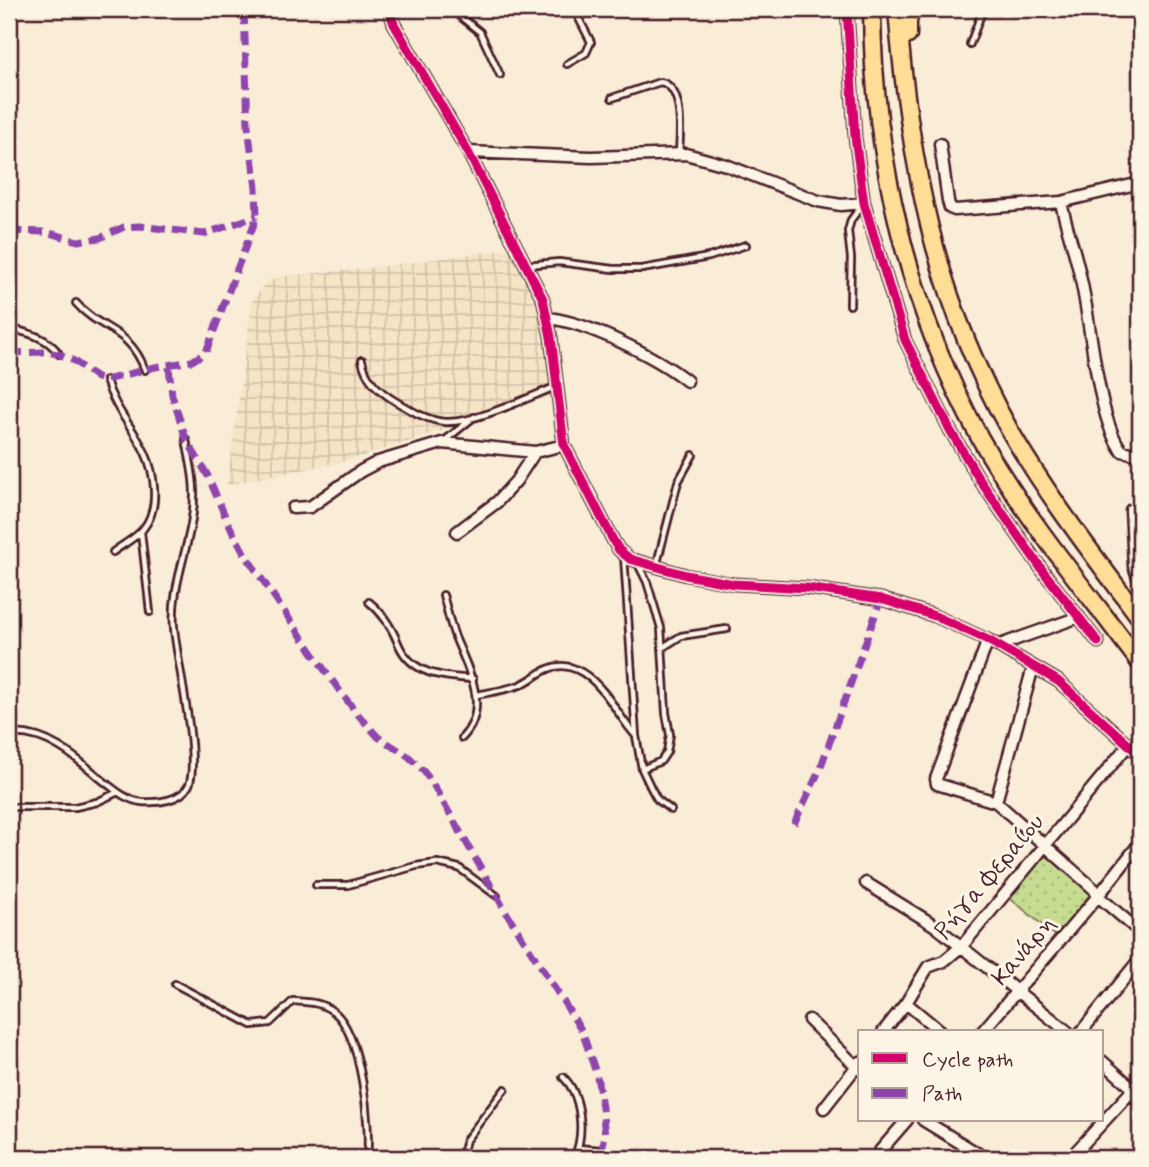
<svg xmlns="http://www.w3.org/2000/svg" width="1149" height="1167" font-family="Mynerve,sans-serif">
	<defs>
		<pattern id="industrial-grid" width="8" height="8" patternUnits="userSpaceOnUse" patternTransform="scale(1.75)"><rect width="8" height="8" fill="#f5e4c6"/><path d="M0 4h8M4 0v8" fill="none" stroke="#d4c3aa"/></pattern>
		<pattern id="park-dots" width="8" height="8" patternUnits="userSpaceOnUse" patternTransform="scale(1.75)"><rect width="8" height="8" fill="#c6dc91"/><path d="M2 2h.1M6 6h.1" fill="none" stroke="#acbc7d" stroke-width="1.8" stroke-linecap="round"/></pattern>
	</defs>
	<rect width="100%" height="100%" fill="#f9edd7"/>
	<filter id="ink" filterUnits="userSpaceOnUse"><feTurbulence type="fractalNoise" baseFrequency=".0143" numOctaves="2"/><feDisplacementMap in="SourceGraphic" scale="14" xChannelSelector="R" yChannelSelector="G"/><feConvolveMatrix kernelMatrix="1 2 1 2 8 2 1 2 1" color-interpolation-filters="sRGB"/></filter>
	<g filter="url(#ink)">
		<path fill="url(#industrial-grid)" d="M510,249L532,286L546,329L551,396L351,460L227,485L252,302L266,282L283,276L361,269Z"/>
		<path fill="url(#park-dots)" stroke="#887e5e" stroke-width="2" d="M1043,851L1092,892L1056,936L1007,896Z"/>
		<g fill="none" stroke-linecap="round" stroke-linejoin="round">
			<g stroke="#4a1f2b" stroke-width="10">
				<path id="lane" d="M451,9L480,32L500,75
					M970,44L983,9
					M567,64L586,53L591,42L574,9
					M612,98L660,82C685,86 680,135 679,153
					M527,265L559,262L613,269H642L709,257L746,245
					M76,303C101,332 129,327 145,370
					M850,305L851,258L848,231L851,220L862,205
					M9,328C28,333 48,337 59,354
					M362,360C366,380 379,391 395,401C410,410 428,421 446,422C475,423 527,398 555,387
					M106,380C118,422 151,440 154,488C155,503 153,517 143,529C136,538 122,545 113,552
					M443,442L474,417
					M141,532L150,612
					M624,556L636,736L642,769L651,788L657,799L671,810
					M637,562L647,582L661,628L666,713L670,735L667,752L661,761L642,769
					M656,567L678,482L693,455
					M443,595C447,609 450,624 455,637C468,669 491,708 462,738
					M369,602C383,613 391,626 398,643C411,675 443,677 473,679
					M662,648L681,636L727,629
					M477,695C491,692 506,690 520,685C530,681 538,673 548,669C568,660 587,673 600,688C614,703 622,721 636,736
					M9,734C45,730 76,757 101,779C114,789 125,800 142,802C158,803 181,801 189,785C200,759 177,662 174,628C170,581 195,538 194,492C194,474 189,457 186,439
					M9,807H75L97,802L118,792
					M316,885H348L416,866L437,863L459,868L497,896
					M175,984L252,1025L270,1023L293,1001C309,1002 321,1002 334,1012C361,1033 371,1125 367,1158
					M563,1077C582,1095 585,1135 574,1158
					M578,1148L601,1150
					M461,1158L466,1140L505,1089"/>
			</g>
			<g stroke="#4a1f2b" stroke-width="15">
				<path id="street" d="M389,9L394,24L468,152L543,299L551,337L564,445L614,542L619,550L630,559L686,575L734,584L807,588L881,599L935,616L988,640L1058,681L1140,755
					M847,9L855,137L864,203L905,340L950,430L981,482L1043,571L1098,642
					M940,144L948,201L950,208L955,210L1061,202L1140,183
					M468,152L591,157L686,154L726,165L818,201L841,205L864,203
					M1061,202C1066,228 1076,253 1081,280C1091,321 1097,420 1122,451L1140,455
					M548,318C587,322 657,357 687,381
					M293,508L310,507L361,471L378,462L442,443L535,452L564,445
					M1131,510L1134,566L1140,583
					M457,532L497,502L516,481L535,452
					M988,640L936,779L937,784L996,802L1094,889L1098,896L1140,932
					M997,646L1079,617
					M996,802L1033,667
					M866,883L934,925L1068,1032
					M906,1003L941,1032
					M809,1020L860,1070
					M883,1032L906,1003L928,967L944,961L962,946L1129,744
					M982,1032L1098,896L1140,843
					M1081,1032L1140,959
					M1102,1061L1128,1084L1140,1104
					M824,1108L860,1062
					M923,1120L985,1158
					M880,1151L907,1120
					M960,1158L966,1148
					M1070,1158L1140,1082"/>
			</g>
			<g stroke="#4a1f2b" stroke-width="21">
				<path id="primary" d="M872,9C873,157 908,307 980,438C1025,518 1086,590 1140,663
					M897,9C909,160 934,296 1010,431C1048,497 1095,557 1140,618
					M908,35V21L912,9"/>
			</g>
			<use href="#lane" stroke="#fcf5e5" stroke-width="4.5"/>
			<use href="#street" stroke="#fcf5e5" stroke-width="10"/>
			<use href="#primary" stroke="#fede96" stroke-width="16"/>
			<path stroke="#8e44ad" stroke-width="7" stroke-dasharray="14 7" stroke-linecap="butt" d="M9,231L46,232L78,241L100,238L124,227L140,226L204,234L257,216
				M9,353L45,352L59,354L74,361L97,378L106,380L155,367L192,361L206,352L257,216L256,188L248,126L244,9
				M169,367L172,395L186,439L208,476L228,523L246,556L328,675L355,711L378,737L408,756L423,770L434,786L506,912L582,1031L597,1076L602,1107L605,1136L600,1158
				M794,824L820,769L881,599"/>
			<g stroke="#fcf5e5" stroke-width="13">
				<path id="cycleway" d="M389,9L394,24L468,152L543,299L551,337L564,445L614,542L619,550L630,559L686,575L734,584L807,588L881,599L935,616L988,640L1058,681L1140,755
					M847,9L855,137L864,203L905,340L950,430L981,482L1043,571L1098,642"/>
			</g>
			<use href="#cycleway" stroke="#d6006c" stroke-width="9"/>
		</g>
	</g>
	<g text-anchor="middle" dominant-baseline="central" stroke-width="6" stroke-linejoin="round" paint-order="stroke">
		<g font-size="24" fill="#4a1f2b" stroke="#fcf5e5">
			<text transform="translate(990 877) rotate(-50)">Ρήγα Φεραίου</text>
			<text transform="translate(1024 951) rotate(-50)">Κανάρη</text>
		</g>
	</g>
	<rect width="1149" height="1167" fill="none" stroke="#fcf5e5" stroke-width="35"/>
	<rect x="18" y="18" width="1114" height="1132" fill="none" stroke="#4a1f2b" stroke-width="2.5" filter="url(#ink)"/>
	<rect x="858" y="1030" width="245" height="91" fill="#fcf5e5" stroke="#b59f9b" stroke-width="2"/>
	<rect x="872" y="1053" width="35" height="10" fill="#d6006c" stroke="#b59f9b" stroke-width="2"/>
	<text x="922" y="1066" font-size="21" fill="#4a1f2b">Cycle path</text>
	<rect x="872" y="1088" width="35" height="10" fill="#8e44ad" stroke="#b59f9b" stroke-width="2"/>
	<text x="922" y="1100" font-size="21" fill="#4a1f2b">Path</text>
</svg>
